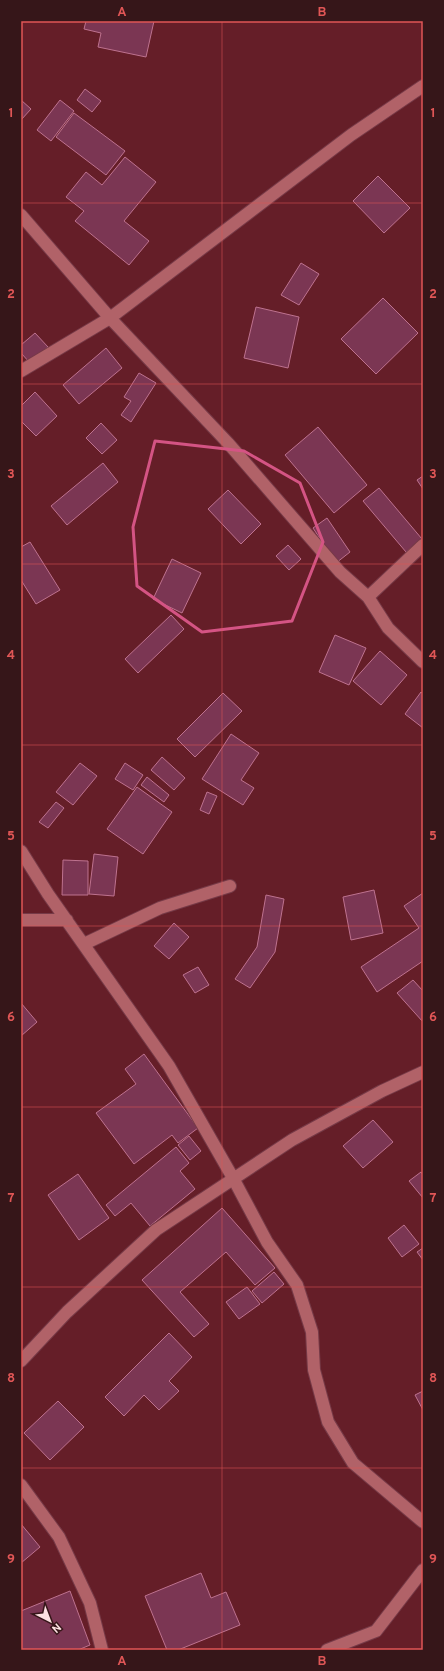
<svg xmlns="http://www.w3.org/2000/svg" width="444" height="1671" font-family="Overpass,sans-serif">
	<rect width="100%" height="100%" fill="#651e28"/>
	<path fill="#7b3653" stroke="#be728f" d="M86,21H154L146,57L98,47L101,33L84,29Z
		M85,89L101,101L92,112L77,100Z
		M21,100L31,109L21,120Z
		M60,100L74,111L51,141L37,130Z
		M74,113L125,151L106,175L56,137Z
		M125,157L156,182L124,221L149,241L129,265L75,221L84,211L66,197L86,172L102,185Z
		M378,176L410,208L384,233L353,201Z
		M301,263L319,274L299,305L281,295Z
		M383,298L418,333L376,374L341,339Z
		M256,307L299,317L288,368L244,358Z
		M35,333L48,347L30,363L21,353V345Z
		M106,348L122,368L79,404L63,385Z
		M139,373L156,383L131,422L121,415L131,401L124,397Z
		M35,392L57,416L36,436L21,421V406Z
		M101,423L117,440L102,454L86,438Z
		M318,427L367,485L334,513L285,455Z
		M103,463L118,482L67,525L51,506Z
		M423,476V489L417,480Z
		M379,488L422,539L406,552L363,501Z
		M228,490L261,524L241,544L208,509Z
		M327,518L350,552L336,563L313,528Z
		M30,542L60,590L36,604L21,580V547Z
		M288,545L301,559L289,570L276,556Z
		M172,559L201,573L182,613L153,599Z
		M171,615L184,629L138,673L125,659Z
		M335,635L366,648L349,685L319,672Z
		M380,651L407,675L381,705L353,681Z
		M421,692L423,694V728L405,714Z
		M223,693L242,711L195,757L177,739Z
		M231,734L259,753L241,780L254,788L243,805L202,779Z
		M162,757L185,778L174,790L151,770Z
		M80,763L97,776L73,805L56,792Z
		M125,763L143,775L133,790L115,779Z
		M147,777L169,795L164,802L141,785Z
		M137,787L172,812L143,854L107,829Z
		M207,792L217,796L209,814L200,810Z
		M56,802L64,808L48,828L39,822Z
		M94,854L118,857L114,896L89,894Z
		M63,860L88,861V895H62Z
		M374,890L383,933L351,940L343,897Z
		M423,893V961L377,992L361,967L419,928L404,906Z
		M266,895L284,899L275,952L250,988L235,979L257,947Z
		M174,923L189,937L169,959L154,946Z
		M198,967L209,985L195,993L183,975Z
		M413,980L423,991V1022L397,993Z
		M21,1003L37,1022L21,1036Z
		M144,1054L198,1128L178,1143L172,1135L134,1164L96,1113L136,1084L125,1069Z
		M373,1120L393,1142L363,1168L343,1146Z
		M189,1136L201,1151L190,1160L178,1145Z
		M176,1147L189,1163L180,1171L195,1189L150,1226L131,1203L115,1216L106,1205Z
		M421,1172L423,1175V1198L409,1181Z
		M78,1174L109,1218L79,1240L48,1195Z
		M222,1208L275,1268L255,1285L226,1252L180,1292L209,1324L194,1337L142,1280Z
		M404,1225L419,1244L402,1257L388,1238Z
		M423,1248V1260L417,1252Z
		M274,1272L284,1284L262,1303L252,1291Z
		M247,1287L260,1304L239,1319L226,1302Z
		M169,1333L192,1357L169,1381L179,1391L159,1410L144,1395L124,1416L105,1397Z
		M423,1391V1410L415,1395Z
		M58,1401L84,1427L50,1460L24,1433Z
		M21,1524L40,1547L21,1563Z
		M201,1573L211,1598L226,1592L240,1625L178,1650H167L145,1596Z
		M70,1591L90,1645L78,1650H21V1611Z"/>
	<g fill="none" stroke-linecap="round" stroke-linejoin="round">
		<g stroke="#763a47" stroke-width="14">
			<path id="minor" d="M21,215L110,318L228,443L340,572L368,597L388,628L423,662
				M21,371L110,318L351,135L423,86
				M368,597L423,545
				M21,851L48,894L169,1066L233,1178L267,1242L297,1285L312,1332L314,1370L328,1422L353,1463L423,1522
				M21,920H67
				M84,944L160,908L230,886
				M21,1361L67,1312L156,1230L292,1140L382,1091L423,1072
				M21,1485L59,1537L90,1603L102,1650
				M327,1650L376,1631L423,1570"/>
		</g>
		<use href="#minor" stroke="#b16268" stroke-width="12"/>
	</g>
	<path fill="none" stroke="#d45484" stroke-width="3" stroke-linejoin="round" d="M155,441L244,451L300,483L323,542L292,621L202,632L137,586L133,527Z"/>
	<path fill="none" stroke="#e05656" stroke-width="1" stroke-opacity="0.55" d="M222,21V1650M21,203H423M21,384H423M21,564H423M21,745H423M21,926H423M21,1107H423M21,1287H423M21,1468H423"/>
	<rect width="444" height="1671" fill="none" stroke="#361619" stroke-width="44"/>
	<g transform="translate(50 1621) rotate(138)" stroke="#361619" stroke-width="3" paint-order="stroke">
	<path d="M0-3L7 15L0 10L-7 15Z" fill="#fde1e2"/>
	<text y="-6" font-size="11" font-weight="bold" text-anchor="middle" fill="#fde1e2">N</text>
	</g>
	<rect x="22" y="22" width="400" height="1627" fill="none" stroke="#e05656" stroke-width="1.5"/>
	<g font-size="13" text-anchor="middle" font-weight="bold" fill="#e05656">
		<text x="122" y="16">A</text>
		<text x="322" y="16">B</text>
		<text x="11" y="117">1</text>
		<text x="433" y="117">1</text>
		<text x="11" y="298">2</text>
		<text x="433" y="298">2</text>
		<text x="11" y="478">3</text>
		<text x="433" y="478">3</text>
		<text x="11" y="659">4</text>
		<text x="433" y="659">4</text>
		<text x="11" y="840">5</text>
		<text x="433" y="840">5</text>
		<text x="11" y="1021">6</text>
		<text x="433" y="1021">6</text>
		<text x="11" y="1202">7</text>
		<text x="433" y="1202">7</text>
		<text x="11" y="1382">8</text>
		<text x="433" y="1382">8</text>
		<text x="11" y="1563">9</text>
		<text x="433" y="1563">9</text>
		<text x="122" y="1665">A</text>
		<text x="322" y="1665">B</text>
	</g>
</svg>
